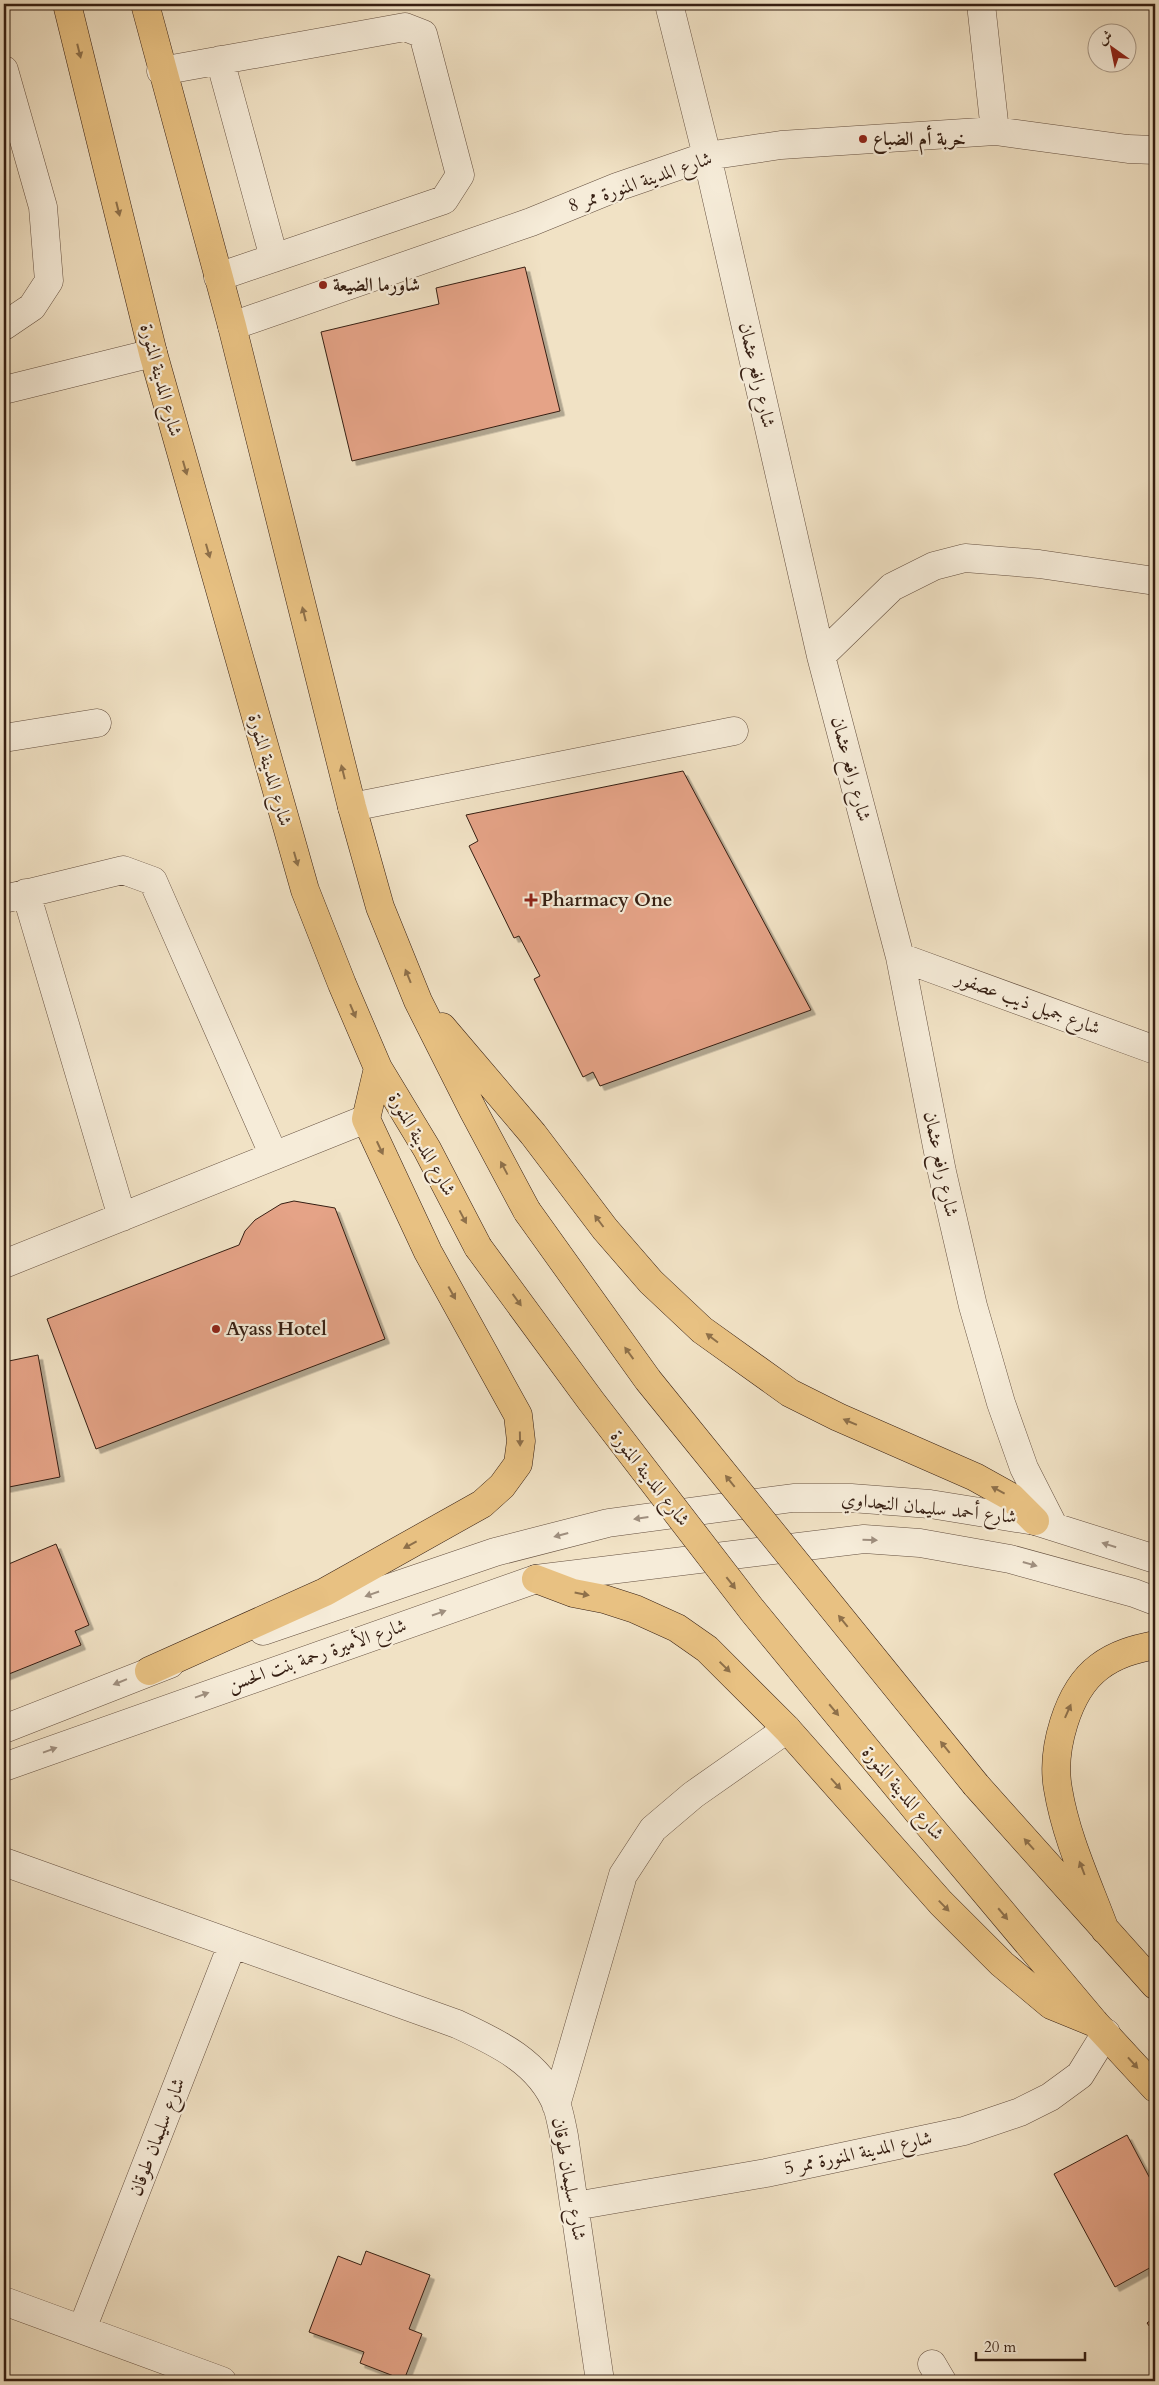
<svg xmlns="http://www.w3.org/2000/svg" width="1159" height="2385" font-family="Cardo,Amiri,serif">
	<defs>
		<filter id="shadow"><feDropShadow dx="4.5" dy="4.5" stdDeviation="0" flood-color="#0004"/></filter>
	</defs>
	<rect width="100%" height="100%" fill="#f1e2c5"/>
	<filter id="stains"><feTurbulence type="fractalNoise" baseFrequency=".004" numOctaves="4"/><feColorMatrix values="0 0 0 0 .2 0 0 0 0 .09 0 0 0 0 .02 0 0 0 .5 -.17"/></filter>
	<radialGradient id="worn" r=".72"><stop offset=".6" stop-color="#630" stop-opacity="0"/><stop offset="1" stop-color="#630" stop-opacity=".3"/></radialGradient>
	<path fill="#e5a387" stroke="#351e12" filter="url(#shadow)" d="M525,267L560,411L352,461L321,332L439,304L436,288Z
		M683,771L811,1010L600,1086L593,1072L583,1077L534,979L540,976L519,936L514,938L469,846L478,841L466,815Z
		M294,1201L335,1208L385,1339L96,1449L47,1319L239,1245L245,1231L255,1220L281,1204Z
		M38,1355L60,1477L4,1488V1362Z
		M56,1544L89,1625L75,1631L81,1645L4,1676V1566Z
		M1127,2135L1155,2188V2265L1115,2287L1054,2174Z
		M366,2251L430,2275L409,2329L422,2334L404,2380L360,2363L364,2352L309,2332L338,2256L361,2265Z
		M1155,2317V2334L1147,2323Z"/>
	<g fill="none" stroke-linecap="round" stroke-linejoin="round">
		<g stroke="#644f3f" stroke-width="29">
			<path id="minor" d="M669,4L707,156L821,656L900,957L942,1172L973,1306L1001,1403L1024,1468L1054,1527
				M981,4L995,131
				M220,60L274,258
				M4,70L43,207L49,281L32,307L4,326
				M161,71L405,27L423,34L460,175L444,200L218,277
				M232,326L531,222L617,187L707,156L781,145L995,131L1128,149L1155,150
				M4,390L153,353
				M821,656L892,587L934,566L965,558L1039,564L1155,581
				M4,738L97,723
				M352,807L734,731
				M26,893L122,1217
				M4,899L123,870L153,881L274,1156
				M900,957L1155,1050
				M4,1264L366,1119
				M263,1631L495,1552L608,1523L793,1498H851L930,1504L1035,1521L1155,1559
				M4,1729L170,1664
				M4,1767L536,1579L864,1539L920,1543L1010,1559L1134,1593L1155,1601
				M4,1862L457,2024C496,2042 540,2062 557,2106C560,2115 562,2126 564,2136L600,2381
				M556,2105L623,1875L653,1829L693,1795L787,1729
				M575,2206L766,2173L964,2131L1020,2112L1050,2097L1080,2075L1106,2033
				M4,2301L222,2381
				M82,2329L232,1945
				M932,2364L942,2381"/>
		</g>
		<g stroke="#351e12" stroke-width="29">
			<path id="major" d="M67,4L153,353L305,890L342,984L378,1068L427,1149L478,1247
				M145,4L232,326L352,807L380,907L418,1001L474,1112L527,1211
				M442,1027L533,1134L605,1229L651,1282L702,1330L790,1393L838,1417L975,1477L1011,1497L1035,1521
				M536,1579L573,1593L604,1599L635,1609L677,1628L707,1649L787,1729L941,1903L1002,1964L1051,2005L1095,2023
				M149,1671L325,1592L482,1504L502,1486L518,1464L521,1441L518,1415L428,1252L366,1119L378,1068
				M976,1785L1155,1985
				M927,1823L1095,2023L1155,2088
				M1105,1930C1088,1884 1066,1838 1058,1789C1051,1751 1067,1691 1099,1667C1116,1654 1135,1649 1155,1645"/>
		</g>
		<use href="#minor" stroke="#f6ecd9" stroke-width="28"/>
		<use href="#major" stroke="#e8c182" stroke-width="28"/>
		<g stroke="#351e12" stroke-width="29" stroke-linecap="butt">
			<path id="major-bridge" d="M527,1211L648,1380L976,1785
				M478,1247L591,1401L752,1610L927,1823"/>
		</g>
		<use href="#major-bridge" stroke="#e8c182" stroke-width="28"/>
	</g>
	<defs><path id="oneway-solid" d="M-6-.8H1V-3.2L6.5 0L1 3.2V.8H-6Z" transform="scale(1.25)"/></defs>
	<g fill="#8e704a">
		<use href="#oneway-solid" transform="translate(79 51) rotate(76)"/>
		<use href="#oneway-solid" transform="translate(118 209) rotate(76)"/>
		<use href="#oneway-solid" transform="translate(185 468) rotate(74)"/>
		<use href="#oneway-solid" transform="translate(208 551) rotate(74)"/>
		<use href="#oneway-solid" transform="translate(304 614) rotate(-104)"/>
		<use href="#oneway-solid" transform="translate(343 772) rotate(-104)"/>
		<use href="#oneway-solid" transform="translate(296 859) rotate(74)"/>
		<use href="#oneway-solid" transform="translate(408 976) rotate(-112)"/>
		<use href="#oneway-solid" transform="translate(353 1011) rotate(67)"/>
		<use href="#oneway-solid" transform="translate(380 1148) rotate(65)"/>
		<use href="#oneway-solid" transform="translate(504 1168) rotate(-118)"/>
		<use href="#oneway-solid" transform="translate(463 1217) rotate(62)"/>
		<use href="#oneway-solid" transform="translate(599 1221) rotate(-127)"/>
		<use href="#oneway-solid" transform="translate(452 1293) rotate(61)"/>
		<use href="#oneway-solid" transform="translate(517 1300) rotate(54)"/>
		<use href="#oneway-solid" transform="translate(712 1338) rotate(-143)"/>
		<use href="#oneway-solid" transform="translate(629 1353) rotate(-126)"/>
		<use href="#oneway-solid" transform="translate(850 1422) rotate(-157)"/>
		<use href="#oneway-solid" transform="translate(520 1439) rotate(89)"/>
		<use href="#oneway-solid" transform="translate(730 1481) rotate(-129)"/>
		<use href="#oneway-solid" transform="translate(998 1490) rotate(-152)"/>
		<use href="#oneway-solid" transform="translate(410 1545) rotate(152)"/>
		<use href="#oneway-solid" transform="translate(731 1583) rotate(52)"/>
		<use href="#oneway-solid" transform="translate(582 1594) rotate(11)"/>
		<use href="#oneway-solid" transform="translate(843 1621) rotate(-129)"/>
		<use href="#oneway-solid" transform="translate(725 1667) rotate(44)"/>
		<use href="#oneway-solid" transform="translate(834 1710) rotate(50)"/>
		<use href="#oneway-solid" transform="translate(1068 1711) rotate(-66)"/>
		<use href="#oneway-solid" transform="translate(945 1747) rotate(-129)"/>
		<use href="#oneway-solid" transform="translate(836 1784) rotate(48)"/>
		<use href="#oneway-solid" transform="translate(1029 1844) rotate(-132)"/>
		<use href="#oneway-solid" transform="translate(1082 1868) rotate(-111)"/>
		<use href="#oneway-solid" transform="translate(944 1906) rotate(46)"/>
		<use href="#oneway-solid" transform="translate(1003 1914) rotate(50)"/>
		<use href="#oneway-solid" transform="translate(1133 2063) rotate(48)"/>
	</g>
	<g fill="#9f8f7f">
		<use href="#oneway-solid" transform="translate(641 1518) rotate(172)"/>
		<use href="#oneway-solid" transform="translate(561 1535) rotate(165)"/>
		<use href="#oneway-solid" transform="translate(870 1540) rotate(2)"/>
		<use href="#oneway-solid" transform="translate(1109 1545) rotate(-163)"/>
		<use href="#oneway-solid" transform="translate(1030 1564) rotate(16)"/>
		<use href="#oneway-solid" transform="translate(372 1594) rotate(161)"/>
		<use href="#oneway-solid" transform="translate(439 1613) rotate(-19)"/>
		<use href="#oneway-solid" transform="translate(120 1682) rotate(158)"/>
		<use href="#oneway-solid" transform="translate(202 1695) rotate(-20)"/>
		<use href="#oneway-solid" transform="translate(50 1750) rotate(-20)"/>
	</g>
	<g fill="#8f2418" stroke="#f6ecd9" stroke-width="2">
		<circle cx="863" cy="139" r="5"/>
		<circle cx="323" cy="285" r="5"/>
		<path d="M528.5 892.5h5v5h5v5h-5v5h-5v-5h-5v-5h5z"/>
		<circle cx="216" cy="1329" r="5"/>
	</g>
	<g text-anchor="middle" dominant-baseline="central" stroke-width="4.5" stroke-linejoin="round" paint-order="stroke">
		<g font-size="19" font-weight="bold" fill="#351e12" stroke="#f6ecd9" text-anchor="start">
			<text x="873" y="139">خربة أم الضباع</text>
			<text x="333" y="285">شاورما الضيعة</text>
			<text x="541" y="900">Pharmacy One</text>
			<text x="226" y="1329">Ayass Hotel</text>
		</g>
		<g font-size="19" fill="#351e12" stroke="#f6ecd9">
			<text transform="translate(640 182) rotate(-19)">شارع المدينة المنورة ممر 8</text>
			<text transform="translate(757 375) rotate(77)">شارع رافع عثمان</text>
			<text transform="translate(161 380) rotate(75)">شارع المدينة المنورة</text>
			<text transform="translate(851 769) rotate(75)">شارع رافع عثمان</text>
			<text transform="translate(270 770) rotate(74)">شارع المدينة المنورة</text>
			<text transform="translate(1028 1003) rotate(20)">شارع جميل ذيب عصفور</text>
			<text transform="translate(422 1144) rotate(60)">شارع المدينة المنورة</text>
			<text transform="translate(941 1164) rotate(78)">شارع رافع عثمان</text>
			<text transform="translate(650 1478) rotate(52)">شارع المدينة المنورة</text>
			<text transform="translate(929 1508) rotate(6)">شارع أحمد سليمان النجداوي</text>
			<text transform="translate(317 1655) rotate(-19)">شارع الأميرة رحمة بنت الحسن</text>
			<text transform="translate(903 1793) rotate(50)">شارع المدينة المنورة</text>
			<text transform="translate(157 2137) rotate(-69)">شارع سليمان طوقان</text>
			<text transform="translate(858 2153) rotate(-12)">شارع المدينة المنورة ممر 5</text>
			<text transform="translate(569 2179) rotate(80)">شارع سليمان طوقان</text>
		</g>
	</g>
	<rect width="1159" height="2385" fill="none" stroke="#f1e2c5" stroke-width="20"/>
	<rect x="5" y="5" width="1149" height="2375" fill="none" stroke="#351e12" stroke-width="2.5"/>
	<rect x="10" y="10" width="1139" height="2365" fill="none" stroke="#351e12"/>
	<g transform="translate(1112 48) rotate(327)"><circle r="24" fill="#f6ecd9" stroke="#a99a89"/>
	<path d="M0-4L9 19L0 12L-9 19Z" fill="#8f2418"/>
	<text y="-8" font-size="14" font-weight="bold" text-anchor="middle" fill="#351e12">ش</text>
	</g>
	<path d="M976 2352v8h109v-8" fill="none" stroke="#351e12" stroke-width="2.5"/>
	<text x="984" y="2352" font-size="15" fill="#351e12" stroke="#f6ecd9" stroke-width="4" paint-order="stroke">20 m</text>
	<rect width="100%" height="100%" filter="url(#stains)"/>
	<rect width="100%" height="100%" fill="url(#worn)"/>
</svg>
